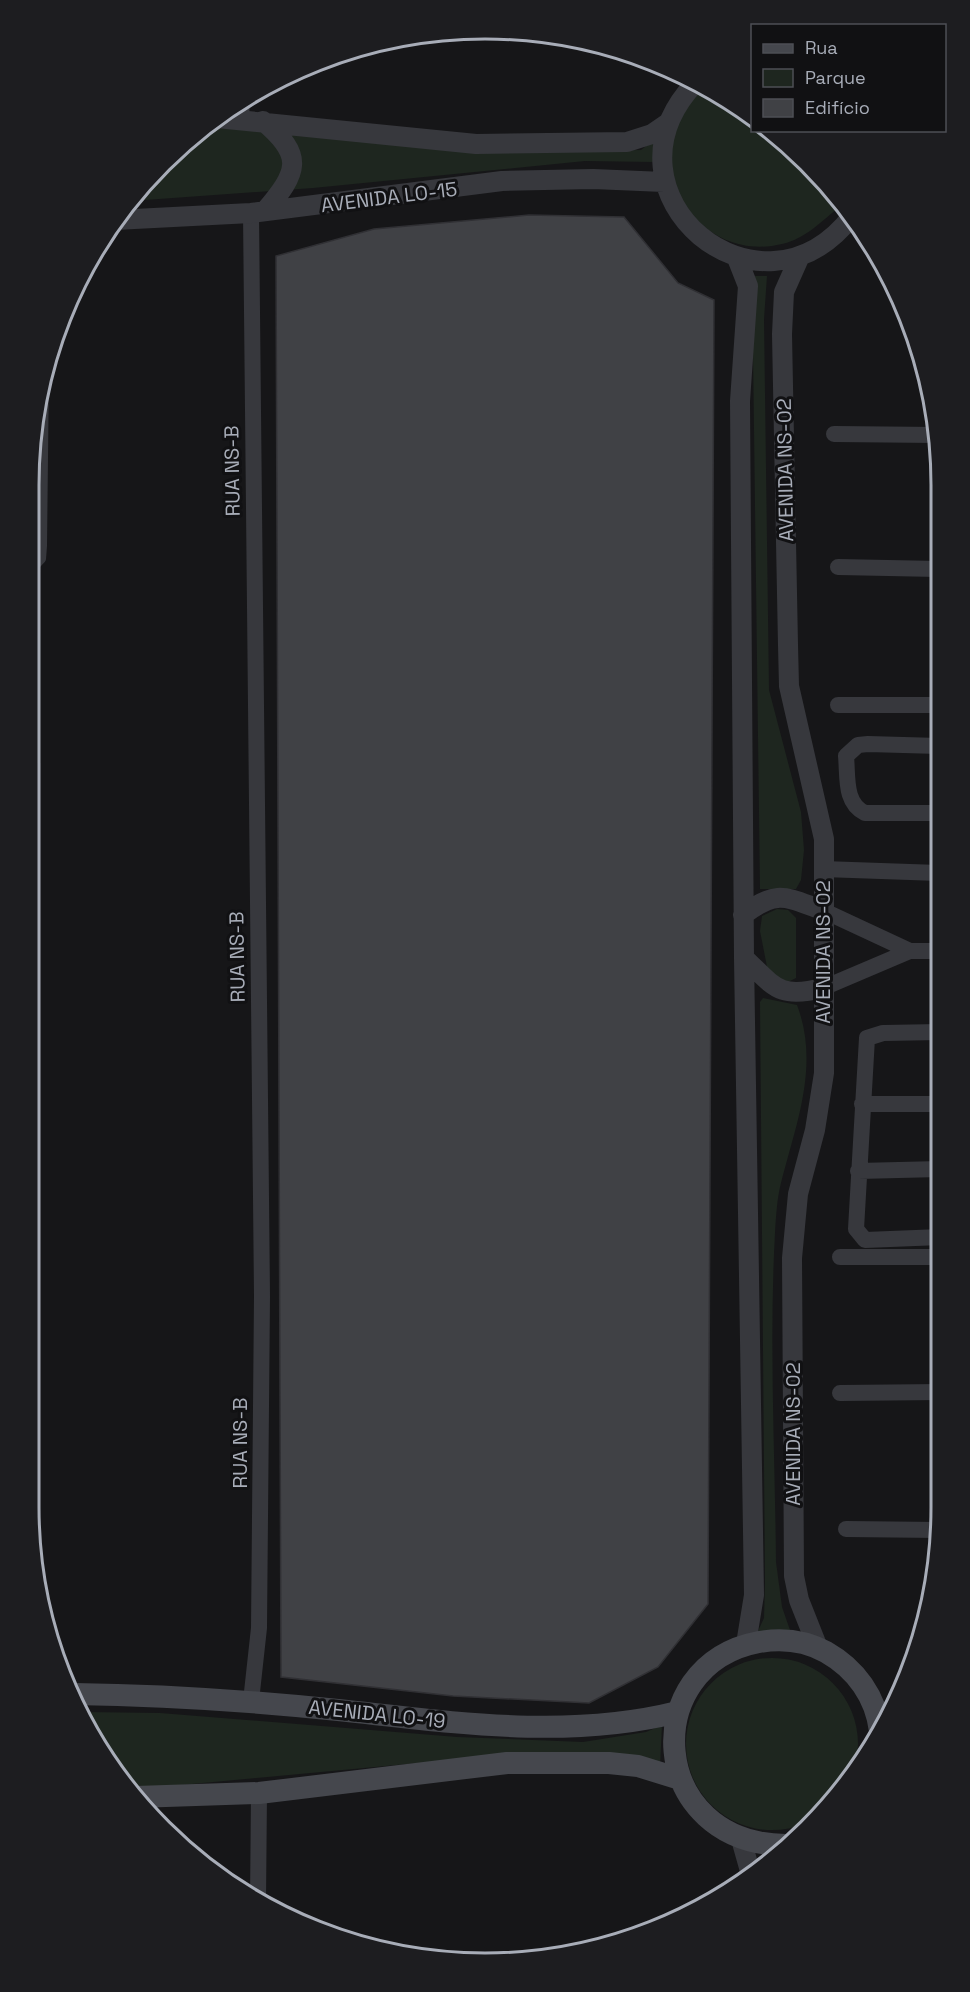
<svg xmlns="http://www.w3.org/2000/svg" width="970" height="1992" font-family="'Space Grotesk',sans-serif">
	<rect width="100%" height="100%" fill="#161618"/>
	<path fill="#1e261f" d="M701,87L752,117V130L771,131L841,201L839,207C822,221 805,239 782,244C717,260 660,202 672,138C673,132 674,125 676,120C681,108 693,97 701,87Z
		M205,127L569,151L641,150L655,139L654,162L585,161L313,188L131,201L162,162Z
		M752,276H767L764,319L769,690L801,812L804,850L801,880L796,889H760Z
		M777,909L788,910L796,918V978L786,983L769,977L760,931L762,916Z
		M763,998L797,1005C820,1065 796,1124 781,1183C777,1198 776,1217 775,1233C769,1342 775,1453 776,1562L782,1607L790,1630L758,1631L764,1618L765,1583L760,1002Z
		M686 1744a86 86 0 1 1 172 0a86 86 0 1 1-172 0Z
		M84,1712L160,1713L457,1737L583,1742L646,1732L662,1725L660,1767L418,1763L128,1790L123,1785Z"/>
	<path fill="#404145" stroke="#303034" stroke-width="1.5" d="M529,215L624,217L678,283L714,300L708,1604L658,1667L589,1703L453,1696L281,1677L276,256L374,229Z"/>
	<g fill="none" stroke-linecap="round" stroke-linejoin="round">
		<path stroke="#37383d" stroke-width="8" d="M29,573L42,559L43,546L45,370"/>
		<path stroke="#37383d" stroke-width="16" d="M241,118L242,100
			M834,434L938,435
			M838,567L938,569
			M838,705H939
			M939,746L868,744L858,745L846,756C848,777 844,803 865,813H939
			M823,869L939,873
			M822,910L910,951
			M823,988L910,951H939
			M940,1032L883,1033L867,1038L856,1229L865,1240L941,1237
			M862,1104H940
			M858,1171L940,1169
			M840,1257H941
			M840,1393L941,1392
			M846,1529L939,1530
			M251,1701L259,1628L262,1296L251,213
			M258,1901L259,1793"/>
		<path stroke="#37383d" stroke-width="20" d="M695,83C591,194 760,335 852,216
			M217,118L476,144L627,142L652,134L668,123
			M263,121C305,156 298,172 265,211
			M115,220L251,213L502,181L593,179L664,182
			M800,256L784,292L782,334L788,645L789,686L824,839V1073L815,1130L798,1194L792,1258L794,1576L799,1600L818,1648
			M737,258L748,286L740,401L744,958L754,1595L746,1644
			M743,915C777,889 785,897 822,910
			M744,958C775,987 778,999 823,988
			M741,1839L750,1871"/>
		<path stroke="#45474d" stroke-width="22" d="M74,1694C162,1695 250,1701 338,1710C451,1722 566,1740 678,1712
			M136,1797L259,1793L507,1763H609L638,1766L680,1779
			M786,1845C647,1844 637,1665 759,1642C782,1638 806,1641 826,1652C856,1669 876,1697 880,1731"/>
	</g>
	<g text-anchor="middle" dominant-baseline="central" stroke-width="6" stroke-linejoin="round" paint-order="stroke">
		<g font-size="20" fill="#a8adb8" stroke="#111113">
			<text transform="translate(389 197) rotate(-7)">AVENIDA LO-15</text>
			<text transform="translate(785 470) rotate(-91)">AVENIDA NS-02</text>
			<text transform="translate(232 471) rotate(-91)">RUA NS-B</text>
			<text transform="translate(823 952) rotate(-90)">AVENIDA NS-02</text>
			<text transform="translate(237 957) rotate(-91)">RUA NS-B</text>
			<text transform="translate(793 1434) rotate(-90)">AVENIDA NS-02</text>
			<text transform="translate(240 1443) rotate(-90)">RUA NS-B</text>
			<text transform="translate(377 1714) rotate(6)">AVENIDA LO-19</text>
		</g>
	</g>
	<path d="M0 0H970V1992H0ZM485 39H485A446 446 0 0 1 931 485V1507A446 446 0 0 1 485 1953H485A446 446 0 0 1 39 1507V485A446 446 0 0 1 485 39Z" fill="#1d1d20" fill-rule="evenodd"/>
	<path fill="none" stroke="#a8adb8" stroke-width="3" d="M485 39H485A446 446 0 0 1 931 485V1507A446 446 0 0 1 485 1953H485A446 446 0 0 1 39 1507V485A446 446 0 0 1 485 39Z"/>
	<rect x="751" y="24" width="195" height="108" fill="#111113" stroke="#4d4f55" stroke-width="1.5"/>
	<rect x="763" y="44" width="30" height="9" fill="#45474d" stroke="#4d4f55" stroke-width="1.5"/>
	<text x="805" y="54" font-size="18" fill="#a8adb8">Rua</text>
	<rect x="763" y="69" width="30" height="18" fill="#1e261f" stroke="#4d4f55" stroke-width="1.5"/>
	<text x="805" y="84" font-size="18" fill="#a8adb8">Parque</text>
	<rect x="763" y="99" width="30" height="18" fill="#404145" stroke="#4d4f55" stroke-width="1.5"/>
	<text x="805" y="114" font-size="18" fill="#a8adb8">Edifício</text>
</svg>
